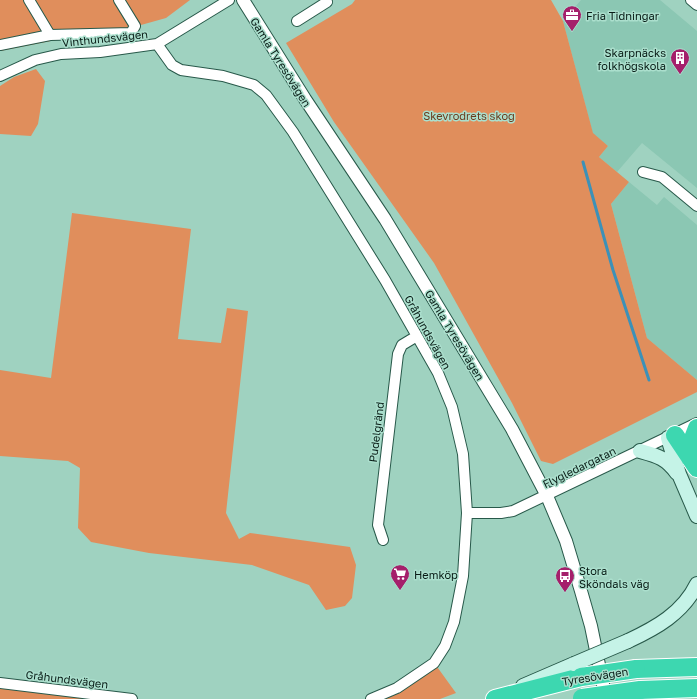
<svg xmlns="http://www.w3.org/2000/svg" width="697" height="699" font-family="'Golos Text',sans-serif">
	<rect width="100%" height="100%" fill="#9fd2c0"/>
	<path fill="#8bc7b3" d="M581,0H660L697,31V188L642,143L617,172L599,157L608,146L593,134L563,21Z
		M629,182L657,205L664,197L697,225V380L647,338L611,204Z"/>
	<path fill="#e08e5c" d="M0,0H190L166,18L116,32L71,37L0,51Z
		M355,0H551L563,21L593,133L608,146L599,157L629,182L611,204L647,338L697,380V392L553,464L541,461L512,403L434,263L334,122L286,43L352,4Z
		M36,69L45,81L38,124L31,136L0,134V86L14,77Z
		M72,213L191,229L178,339L221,343L227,308L248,311L226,513L239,539L250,533L350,547L356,565L352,598L345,606L326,610L309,585L252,565L149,553L91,542L78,528L80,468L68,461L0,456V370L51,378Z
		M435,664L456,693L440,699H377Z
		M0,687L98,699H0Z"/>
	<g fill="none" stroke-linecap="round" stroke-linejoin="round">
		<path stroke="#3c91b8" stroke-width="3" d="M583,162L613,270L649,380"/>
		<g stroke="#28594a" stroke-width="12">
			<path id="minor" d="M29,0L50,35
				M691,0L697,5
				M297,21L327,2L326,0
				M157,44L172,65L181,70L223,76L254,85L266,95L293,132L385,280L438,373L452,407L463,454L467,513L463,576L454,622L445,646L434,663L397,688L371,699
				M0,45L50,35L131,33L135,26L119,0
				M0,76L35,60L61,54L100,52L157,44L229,0
				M643,172L662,177L697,206
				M467,513H501L513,511L697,423
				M383,540L378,525L398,354L402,345L417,336
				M0,683L132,699"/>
		</g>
		<g stroke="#28594a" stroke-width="14">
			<path id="tertiary" d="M243,0L305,99L385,219L512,429L547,496L566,541L581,591L591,626L606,699"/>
		</g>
		<g stroke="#28594a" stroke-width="16">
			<path id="secondary" d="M668,438L679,474L697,516
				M640,451C658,456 666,458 677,473
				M628,641C656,628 683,613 697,584
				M523,686L574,664"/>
		</g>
		<g stroke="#fff" stroke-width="20">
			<path id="motorway" d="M675,435L697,468
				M690,458L692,441L697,428
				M636,669L697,667
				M640,690L697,688
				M495,699L581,677"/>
		</g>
		<use href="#minor" stroke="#fff" stroke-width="10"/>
		<use href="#tertiary" stroke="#fff" stroke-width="12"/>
		<use href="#secondary" stroke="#c5f3e7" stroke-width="14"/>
		<use href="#motorway" stroke="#3dd7b0" stroke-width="18"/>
		<g stroke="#28594a" stroke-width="16" stroke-linecap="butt">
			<path id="secondary-bridge" d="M574,664L628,641"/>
		</g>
		<g stroke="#fff" stroke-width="20" stroke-linecap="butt">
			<path id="motorway-bridge" d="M581,677L636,669
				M582,698L640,690"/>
		</g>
		<use href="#secondary-bridge" stroke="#c5f3e7" stroke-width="14"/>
		<use href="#motorway-bridge" stroke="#3dd7b0" stroke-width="18"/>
	</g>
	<defs>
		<g id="office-pin" transform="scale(1)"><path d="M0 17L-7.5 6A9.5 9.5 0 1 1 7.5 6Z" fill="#a51f6b" stroke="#abdfcd"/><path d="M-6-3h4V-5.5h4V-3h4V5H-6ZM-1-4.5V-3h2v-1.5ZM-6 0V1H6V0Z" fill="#fff"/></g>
		<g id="building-pin" transform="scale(1)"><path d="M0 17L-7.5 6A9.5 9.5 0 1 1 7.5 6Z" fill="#a51f6b" stroke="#abdfcd"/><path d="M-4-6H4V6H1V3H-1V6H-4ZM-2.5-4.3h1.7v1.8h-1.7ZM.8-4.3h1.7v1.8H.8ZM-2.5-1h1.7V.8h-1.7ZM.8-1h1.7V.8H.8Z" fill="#fff"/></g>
		<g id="supermarket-pin" transform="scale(1)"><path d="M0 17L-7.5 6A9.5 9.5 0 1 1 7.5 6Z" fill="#a51f6b" stroke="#abdfcd"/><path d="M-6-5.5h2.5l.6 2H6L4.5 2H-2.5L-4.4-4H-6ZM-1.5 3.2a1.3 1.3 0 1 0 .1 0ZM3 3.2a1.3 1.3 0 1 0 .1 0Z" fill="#fff"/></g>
		<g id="bus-pin" transform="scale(1)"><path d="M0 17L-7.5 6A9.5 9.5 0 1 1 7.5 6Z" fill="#a51f6b" stroke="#abdfcd"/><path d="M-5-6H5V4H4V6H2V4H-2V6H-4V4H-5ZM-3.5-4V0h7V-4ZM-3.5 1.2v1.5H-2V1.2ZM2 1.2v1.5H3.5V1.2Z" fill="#fff"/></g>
	</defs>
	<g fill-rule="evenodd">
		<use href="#office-pin" x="572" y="15"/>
		<use href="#building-pin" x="680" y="58"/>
		<use href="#supermarket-pin" x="400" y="574"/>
		<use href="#bus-pin" x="565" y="576"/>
	</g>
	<g text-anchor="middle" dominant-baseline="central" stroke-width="3" stroke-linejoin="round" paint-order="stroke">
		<g font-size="11" fill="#081c16" stroke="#abdfcd" text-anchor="start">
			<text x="586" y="15">Fria Tidningar</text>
			<text x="666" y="52" text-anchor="end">Skarpnäcks<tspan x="666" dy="13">folkhögskola</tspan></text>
			<text x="579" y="570">Stora<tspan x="579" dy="13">Sköndals väg</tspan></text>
			<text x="414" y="574">Hemköp</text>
		</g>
		<g font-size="11" fill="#081c16" stroke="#abdfcd">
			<text transform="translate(105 38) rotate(-6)">Vinthundsvägen</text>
			<text transform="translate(281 62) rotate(58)">Gamla Tyresövägen</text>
			<text transform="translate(428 332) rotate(61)">Gråhundsvägen</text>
			<text transform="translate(455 335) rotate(59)">Gamla Tyresövägen</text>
			<text transform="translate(376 432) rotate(-83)">Pudelgränd</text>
			<text transform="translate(579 467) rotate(-26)">Flygledargatan</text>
			<text transform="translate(595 676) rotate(-9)">Tyresövägen</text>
			<text transform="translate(67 679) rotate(7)">Gråhundsvägen</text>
		</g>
		<g font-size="11" fill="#6a3b1d" stroke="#abdfcd">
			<text x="469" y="115">Skevrodrets skog</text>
		</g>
	</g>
</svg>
